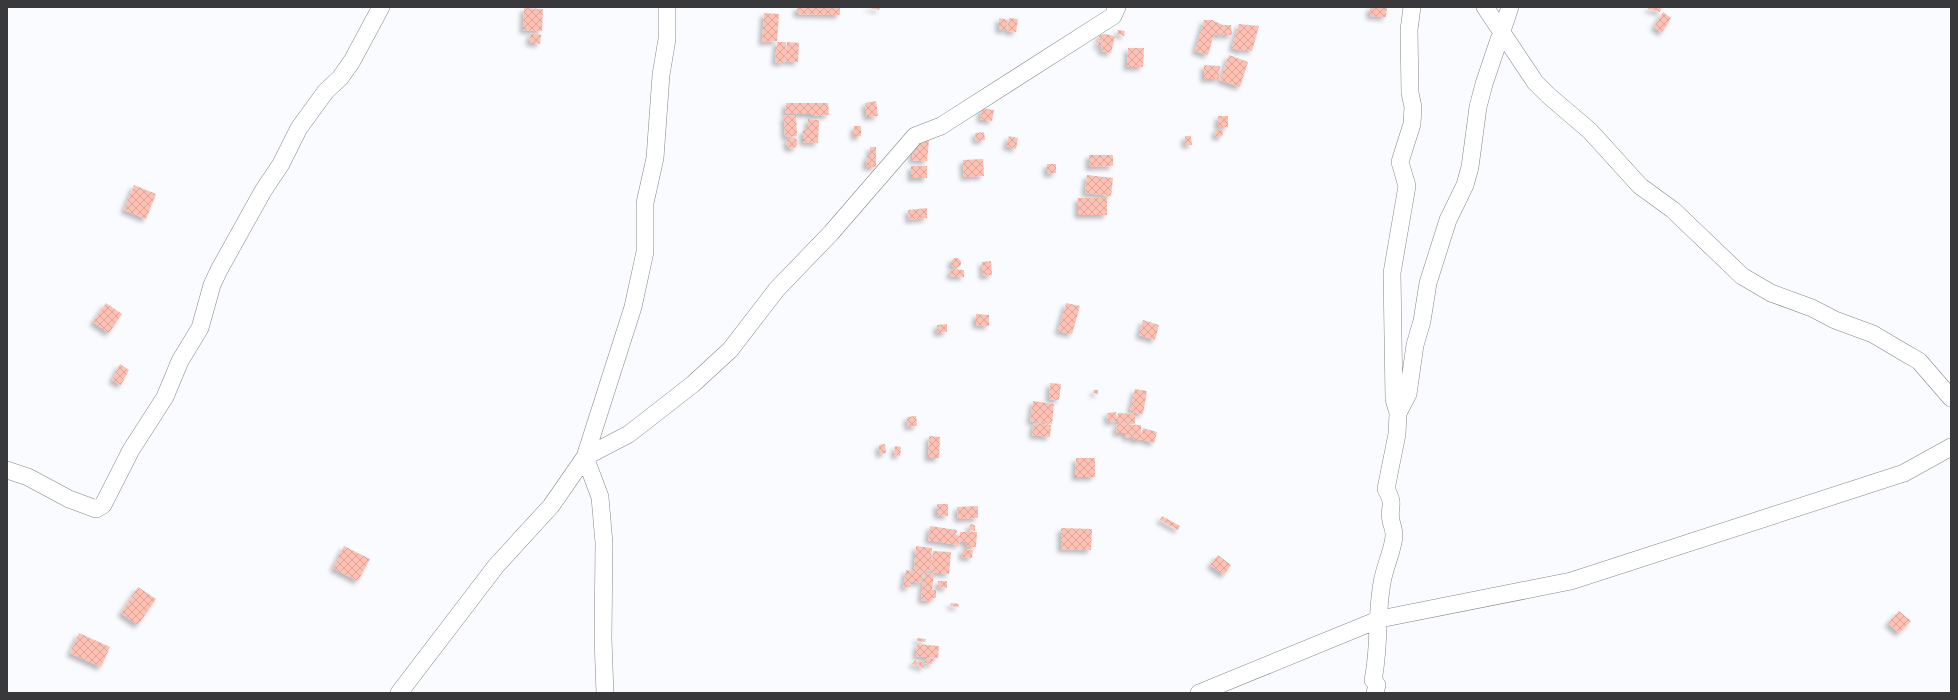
<svg xmlns="http://www.w3.org/2000/svg" width="1958" height="700" font-family="'Titillium Web',sans-serif">
	<defs>
		<pattern id="building-cross-hatch" width="8" height="8" patternUnits="userSpaceOnUse"><rect width="8" height="8" fill="#fec0b2"/><path d="M0 0l8 8M0 8l8-8" fill="none" stroke="#daa69a"/></pattern>
		<filter id="shadow"><feDropShadow dx="-3.5" dy="3.5" stdDeviation="2" flood-color="#0004"/></filter>
	</defs>
	<rect width="100%" height="100%" fill="#fafbff"/>
	<path fill="url(#building-cross-hatch)" filter="url(#shadow)" d="M797,7H840V15L797,14Z
		M866,7H880L879,10Z
		M1370,7H1387L1386,17L1370,16Z
		M1649,7H1662L1660,12L1648,9Z
		M524,8L543,9L542,31L523,30Z
		M1663,12L1671,18L1662,33L1654,27Z
		M764,13L779,14L777,41L762,42Z
		M999,18L1008,20L1006,30H999Z
		M1009,18L1018,19L1016,32L1007,31Z
		M1204,20H1212L1223,25L1222,36L1214,34L1208,55L1195,51Z
		M1239,24L1259,26L1252,51L1244,49L1243,51L1232,48Z
		M1231,25L1232,35H1223V25Z
		M1118,30L1125,31L1124,36L1117,34Z
		M531,33L541,35L540,44L529,42Z
		M1104,34L1115,36L1111,53L1101,51L1103,39H1098L1100,35Z
		M1099,40H1102L1101,46H1097Z
		M777,42H786L784,63L775,62Z
		M787,42L799,43L798,62L785,61Z
		M1128,48H1144L1143,67H1127Z
		M1229,55L1248,62L1240,87L1220,80Z
		M1204,65L1220,66L1219,79H1204Z
		M876,101L878,116L867,117L865,103Z
		M786,103H828L829,115L811,116V106V114H785Z
		M982,108L994,110L992,121L980,119Z
		M796,115L797,136L785,137L784,116Z
		M1218,116H1228V127H1218Z
		M808,119L819,120L818,143L803,142V130H808Z
		M854,126H861V136L854,137Z
		M1215 133a4 4 0 1 1 8 0a4 4 0 1 1-8 0Z
		M984,132L985,140L976,141L975,133Z
		M1009,136L1018,138L1016,149L1006,146Z
		M1185,136H1191L1192,145H1185Z
		M786.5 143a5.5 5.5 0 1 1 11 0a5.5 5.5 0 1 1-11 0Z
		M914,138L929,140L927,161L912,160Z
		M870,147H876V167H866L867,156H870Z
		M1089,155H1113V166L1089,167Z
		M983,159L984,176L964,177L963,160Z
		M1047,164H1056V173L1047,174Z
		M911,166H927V178H911Z
		M1087,175L1113,178L1111,196L1085,193Z
		M134,185L156,194L146,219L124,210Z
		M1078,198H1107V215H1078Z
		M927,208V218L909,220L908,210Z
		M951 263a5 5 0 1 1 10 0a5 5 0 1 1-10 0Z
		M991,261L992,275L983,276L982,262Z
		M951,269L964,270V277L950,276Z
		M106,303L122,314L109,333L93,322Z
		M1066,303L1080,306L1072,334L1058,331Z
		M976,314L989,315V326L976,325Z
		M1143,320L1159,325L1155,340L1139,335Z
		M947,324V332L937,333V325Z
		M120,364L129,370L121,385L112,380Z
		M1050,383L1061,384L1059,400L1049,399Z
		M1135,389L1147,391L1143,414L1130,412Z
		M1094,390H1098V394L1093,393Z
		M1033,401L1054,404L1052,424L1030,421Z
		M1116,412L1117,421L1108,422L1107,413Z
		M1118,413L1135,414V424L1118,423Z
		M916,416L917,426L908,427L907,417Z
		M1034,423L1051,425L1050,437L1032,435Z
		M1117,424L1141,425V440H1133V431L1132,438L1125,437L1126,433H1116Z
		M1143,428L1157,432L1154,443L1141,439Z
		M929,436L940,437L939,458H928Z
		M885,444L886,453L879,454V445Z
		M895,446L901,447L900,456L894,455Z
		M1076,458H1095V477H1075Z
		M937,504H948V516L937,515Z
		M978,506V518L958,519L957,507Z
		M1162,516L1180,526L1178,530L1160,520Z
		M970,524L975,525V531L969,530Z
		M930,526L957,530L956,535L960,536L959,545L928,540Z
		M1061,528L1092,529L1091,550L1061,549Z
		M960,532H977L976,547H966V541L960,542Z
		M344,546L370,559L358,581L333,568Z
		M916,546L932,548L930,572L914,571Z
		M963,549L973,550L972,558L962,557Z
		M933,551L951,552L949,574L931,572Z
		M1218,555L1231,565L1224,575L1210,565Z
		M906,570L923,573L921,583L909,581L910,587L904,588L903,581H909L904,580Z
		M924,573L934,574L932,590H936V598H932L931,601L921,600Z
		M938,581H947V588L938,587Z
		M138,587L156,599L138,625L121,613Z
		M951,603L959,604L958,607L950,606Z
		M1899,611L1911,621L1899,633L1888,623Z
		M79,633L110,647L101,667L70,653Z
		M917,638L926,639L925,642L917,641Z
		M917,644L939,646L938,658L916,656Z
		M925,658L933,659L932,664L925,663Z
		M915,660L919,663L917,666L912,664Z
		M919,661L924,662V668L919,667Z"/>
	<g fill="none" stroke-linecap="round" stroke-linejoin="round">
		<g stroke="#86878a" stroke-width="18">
			<path id="minor" d="M1485,7L1535,82L1549,96L1590,131L1640,186L1673,210L1742,276L1771,293L1812,308L1835,320L1873,334L1905,353L1919,361L1951,398
				M1398,413L1394,399L1392,273L1407,186L1400,162L1412,124L1413,107L1410,93L1409,30L1412,7
				M7,470L28,477L69,499L96,509L103,505L131,450L165,397L180,361L200,328L212,285L219,270L263,191L281,164L299,128L326,91L340,78L352,61L381,7
				M399,693L496,566L551,506L585,457L629,434L693,384L730,350L777,289L831,233L915,136L941,126L1113,16L1117,7
				M605,693L603,639L604,543L600,497L585,457L633,307L645,252V203L655,158L661,75L667,39V7
				M1199,693L1380,619L1571,581L1904,473L1951,447
				M1375,693L1377,685L1373,680C1380,647 1376,615 1382,583C1384,568 1394,548 1394,535C1394,530 1392,525 1391,521C1388,505 1396,507 1386,489L1397,434L1398,413L1408,394L1415,345L1422,321L1428,283L1448,220L1465,185L1470,167L1478,107L1484,84L1510,7"/>
		</g>
		<use href="#minor" stroke="#fff" stroke-width="17"/>
	</g>
	<rect width="1958" height="700" fill="none" stroke="#39393b" stroke-width="16"/>
</svg>
